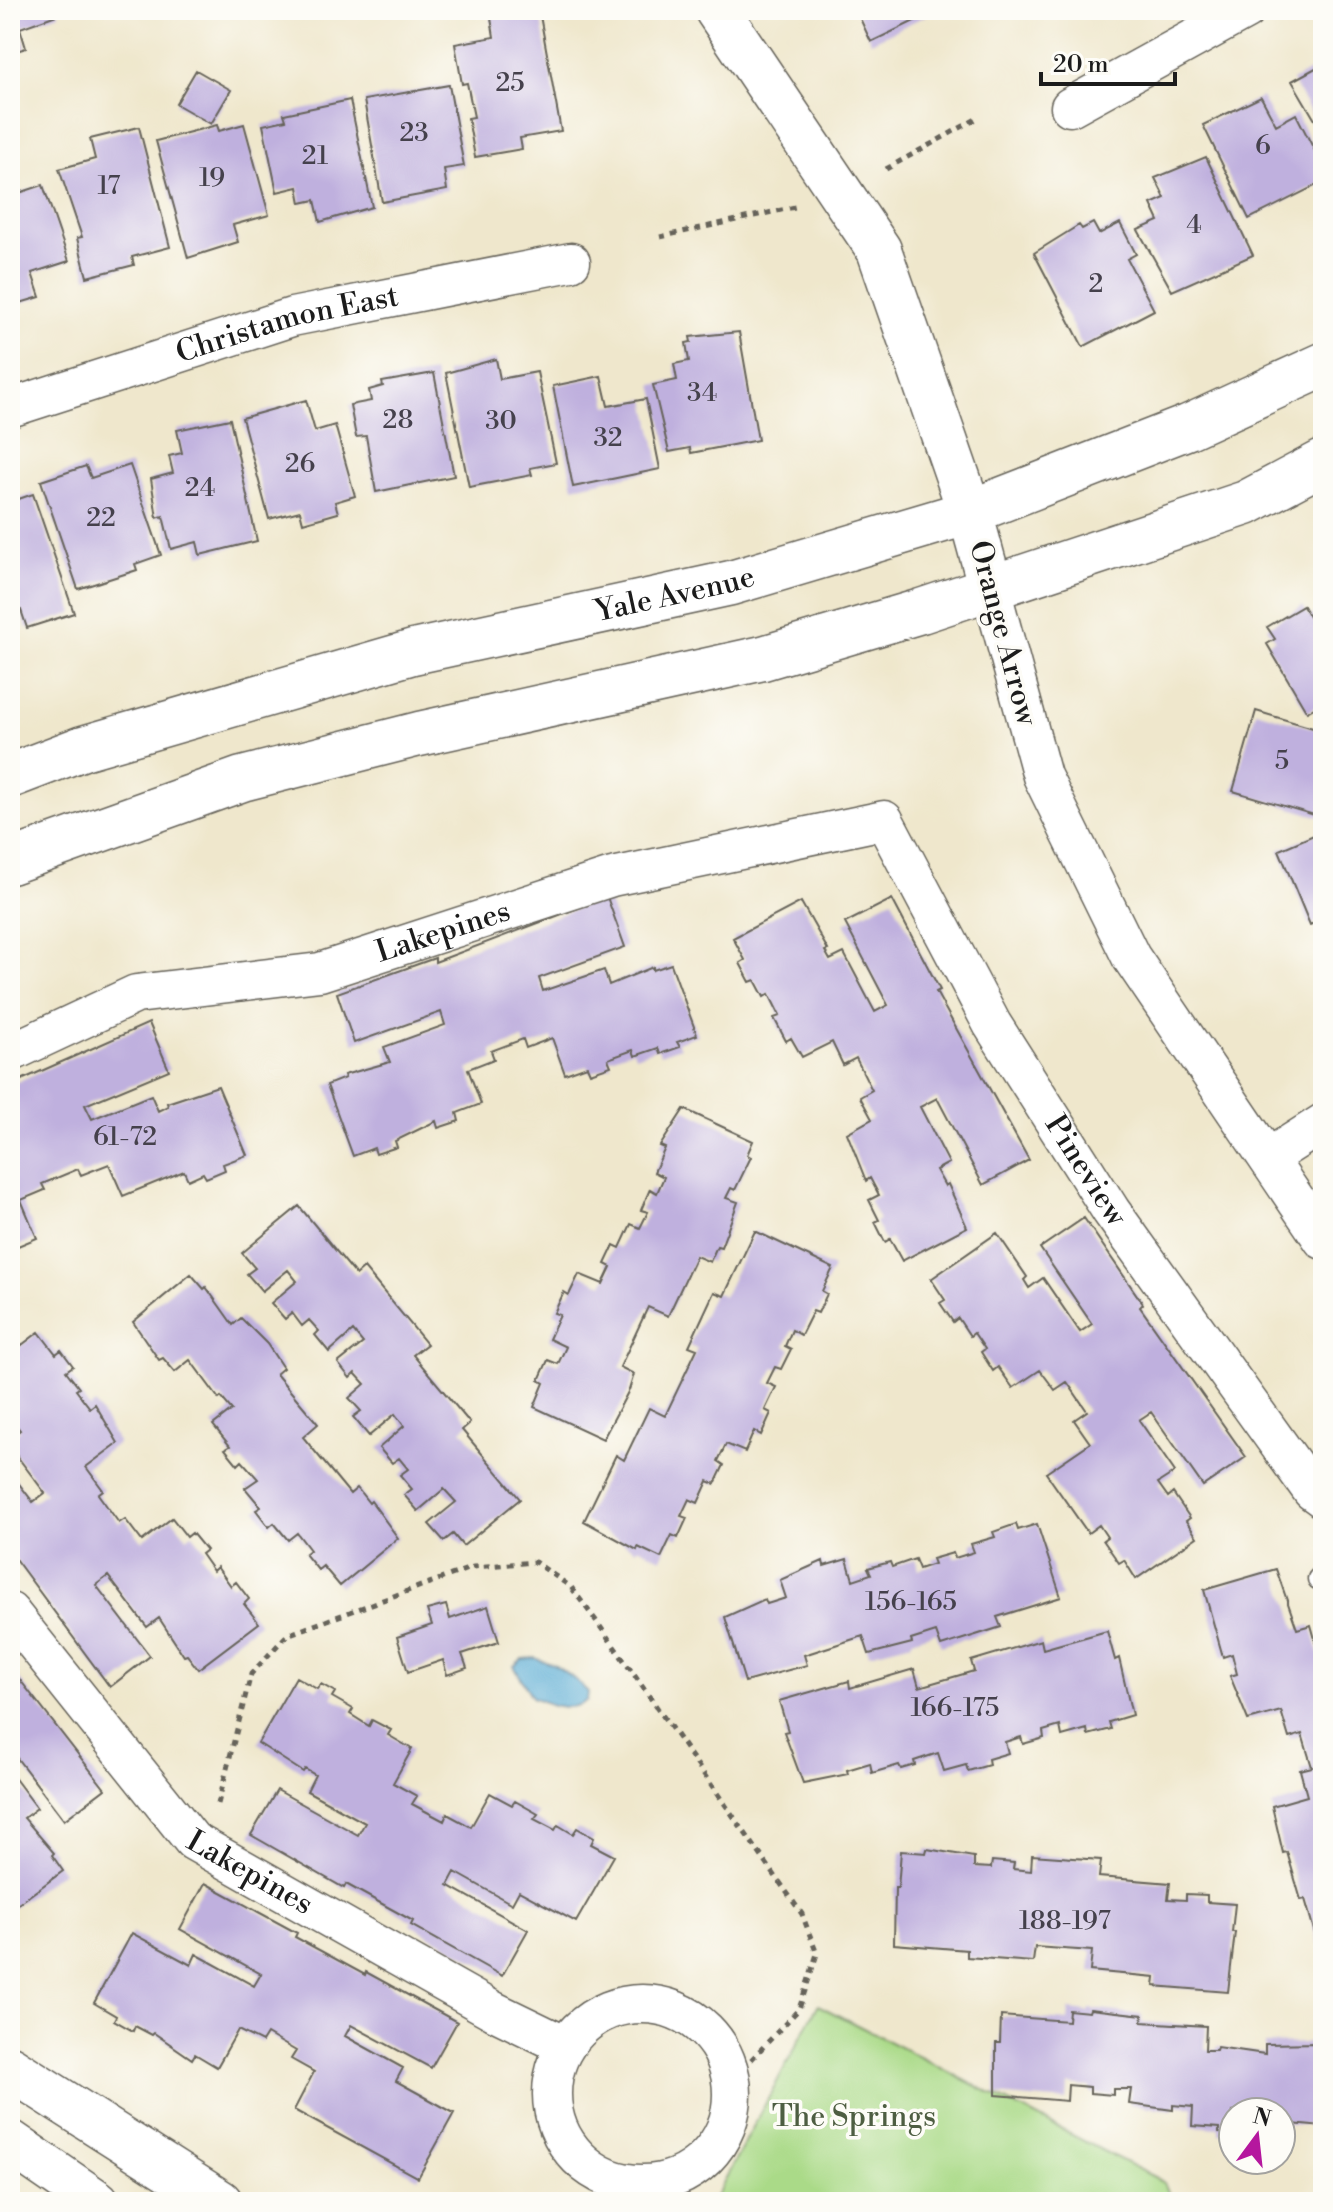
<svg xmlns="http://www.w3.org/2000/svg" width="1333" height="2212" font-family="'Libre Bodoni',serif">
	<rect width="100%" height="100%" fill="#fdfcf7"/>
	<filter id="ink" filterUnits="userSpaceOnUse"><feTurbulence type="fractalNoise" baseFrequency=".0125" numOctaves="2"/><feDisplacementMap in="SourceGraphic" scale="16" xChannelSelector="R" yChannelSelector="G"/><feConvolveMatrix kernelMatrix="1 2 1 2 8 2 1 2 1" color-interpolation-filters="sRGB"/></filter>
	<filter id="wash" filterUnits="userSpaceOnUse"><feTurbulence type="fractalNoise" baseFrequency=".006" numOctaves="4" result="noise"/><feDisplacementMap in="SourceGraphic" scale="32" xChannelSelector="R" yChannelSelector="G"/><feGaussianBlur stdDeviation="1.8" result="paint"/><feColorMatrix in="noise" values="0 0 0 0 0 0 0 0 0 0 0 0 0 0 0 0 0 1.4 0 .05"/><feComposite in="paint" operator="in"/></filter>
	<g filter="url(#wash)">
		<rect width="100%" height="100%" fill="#efe7cc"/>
		<path fill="#aada88" stroke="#637b52" stroke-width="2" d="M818,2005L1164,2182L1172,2202H713Z"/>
		<path fill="#59abd4" stroke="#3a6478" stroke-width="2" d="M535,1658C558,1665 571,1675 588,1692L587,1700C571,1714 549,1704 532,1697L514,1666L522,1659Z"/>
		<g id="blocks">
			<path fill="#bfb0de" d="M10,10H58L59,14L20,28L26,48L10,53Z
				M539,10L561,131L520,138L522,149L475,157L468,118L474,117L467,83L462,84L455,44L494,37L491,18Z
				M856,10H929L931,13L871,42Z
				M1323,64V116L1315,120L1292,81Z
				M196,70L231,90L211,124L176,104Z
				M449,85L464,166L444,169L447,190L382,202L364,100Z
				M1261,97L1276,125L1296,114L1323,167V182L1249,219L1203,125Z
				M350,100L372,207L320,222L315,200L301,203L298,187L277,192L263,125L286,120L284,114Z
				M244,124L269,215L233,225L238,242L188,258L156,141L217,125L219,131Z
				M139,127L170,247L132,257L134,265L87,277L77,238L82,237L59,169L95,159L90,139Z
				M1206,157L1253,255L1172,291L1138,230L1159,221L1151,204L1165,198L1155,178Z
				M43,185L69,261L32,273L40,297L10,306V196Z
				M1093,223L1099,234L1120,223L1136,254L1127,259L1154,310L1083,347L1034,253L1079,225L1082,229Z
				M739,332L758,440L691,453L690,448L669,452L653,385L677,380L674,364L689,361L686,343L691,342L690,337Z
				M496,359L500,379L537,372L556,463L530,468L532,475L469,487L446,373Z
				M434,373L454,476L376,492L366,436L356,437L350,405L371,401L369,390L383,386L382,382Z
				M601,376L608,406L646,399L660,469L573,487L553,386Z
				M306,400L315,431L335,425L355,496L335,502L338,513L303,523L300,511L269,519L242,418Z
				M230,419L257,541L200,555L197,542L171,549L163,516L157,518L151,479L173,473L169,456L182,453L177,430Z
				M130,465L161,555L135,564L137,570L78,589L41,481L86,466L91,478Z
				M33,494L74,613L27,628L21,610L10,614V502Z
				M1303,606L1309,617L1323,609V703L1307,712L1267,644L1275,639L1267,627Z
				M1256,711L1323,731L1321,817L1233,791Z
				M1323,831V919L1310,925L1279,850Z
				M607,897L625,947L539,978L543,991L604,970L609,985L653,967V970L671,964L697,1035L677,1042L680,1047L660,1054L658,1048L635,1056L633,1050L608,1059L611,1066L590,1073L587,1066L565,1074L552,1038L526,1048L523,1039L491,1051L494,1059L468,1069L481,1104L457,1113L459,1121L438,1128L436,1121L395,1141L397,1147L376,1154L374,1148L353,1156L327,1085L345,1078L344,1075L390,1062L384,1047L445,1025L441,1012L354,1043L337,993L435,958V962Z
				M892,899L940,990L936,992L1029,1160L983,1185L937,1098L920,1107L949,1163L936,1170L945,1186L948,1184L967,1227L902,1261L890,1239L885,1242L875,1222L879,1220L869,1200L879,1195L870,1178L866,1181L847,1133L872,1119L860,1097L872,1090L856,1058L843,1065L832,1042L802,1057L791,1038L786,1041L774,1018L780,1016L769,994L764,997L755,980L750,982L740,963L745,960L733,938L801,902L828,950L825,951L830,960L844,953L875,1012L888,1005L845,923Z
				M149,1023L169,1070L85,1105L92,1119L151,1095L158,1111L168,1106L167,1103L218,1086L247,1155L223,1164L225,1170L206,1178L203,1173L188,1180L184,1171L123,1196L109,1164L81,1175L78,1169L42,1184L45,1190L21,1200L37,1238L13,1248L15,1252L10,1255V1085Z
				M684,1109L753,1141L747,1155L751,1157L735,1190L731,1188L726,1198L738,1202L721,1247L717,1246L710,1262L696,1256L668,1316L648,1307L620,1367L634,1374L629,1390L603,1439L534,1407L544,1383L539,1380L548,1360L558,1364L566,1347L549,1339L560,1315L554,1313L564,1292L569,1295L579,1274L603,1284L611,1267L605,1264L614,1245L620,1248L631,1224L640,1228L648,1212L641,1210L650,1189L657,1193L664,1177L654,1172L665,1148L660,1146Z
				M299,1206L356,1275L364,1268L427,1344L413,1355L470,1423L462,1430L520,1499L463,1546L453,1534L444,1541L429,1524L456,1502L444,1489L418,1511L404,1495L412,1489L400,1475L408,1469L399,1458L392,1463L379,1448L404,1426L395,1414L369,1436L353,1417L361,1411L349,1398L365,1384L355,1373L350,1378L338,1363L363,1343L353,1331L329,1352L315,1335L319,1331L309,1320L302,1326L292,1313L285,1319L271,1303L297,1281L288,1270L262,1291L247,1274L255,1268L242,1253Z
				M1084,1218L1143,1304L1140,1307L1246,1457L1203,1486L1151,1412L1139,1420L1175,1472L1158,1483L1168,1497L1173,1493L1190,1518L1186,1521L1197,1537L1136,1579L1124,1560L1119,1563L1103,1540L1107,1537L1099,1525L1088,1533L1046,1473L1090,1443L1074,1420L1087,1411L1067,1382L1055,1390L1040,1370L1013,1388L998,1367L993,1371L981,1352L985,1349L974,1333L970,1336L958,1318L953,1322L940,1303L945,1300L931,1279L997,1233L1027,1277L1024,1280L1029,1288L1043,1278L1080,1332L1092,1324L1040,1248Z
				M755,1231L833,1268L822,1291L827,1294L818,1313L813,1311L801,1335L792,1330L785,1346L791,1349L781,1369L775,1367L767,1383L776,1387L765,1410L771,1413L761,1435L754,1431L745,1452L726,1444L718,1461L724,1465L715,1484L708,1481L698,1503L689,1499L681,1516L687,1518L678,1538L672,1535L661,1558L638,1547L637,1550L584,1521L616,1455L624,1460L649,1408L665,1416L697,1349L689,1346L714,1292L724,1296Z
				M191,1274L204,1289L206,1287L233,1325L241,1318L267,1344L283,1368L276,1374L318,1424L303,1437L350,1494L357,1488L369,1503L371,1501L398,1538L340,1586L323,1566L318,1570L305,1554L310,1550L297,1533L288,1540L274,1523L269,1527L256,1510L261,1507L245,1488L258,1479L242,1461L238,1465L225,1449L230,1446L213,1425L232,1410L221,1397L219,1399L190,1360L175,1372L163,1358L159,1360L133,1322Z
				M39,1332L56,1354L61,1350L73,1366L66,1371L79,1388L76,1390L90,1408L95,1404L118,1443L86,1467L103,1490L98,1494L119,1523L125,1519L142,1541L172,1518L187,1537L192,1533L206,1550L201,1554L213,1571L217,1567L231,1586L236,1582L249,1599L244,1604L259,1623L198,1669L187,1655L184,1656L159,1618L147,1627L108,1576L96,1585L150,1656L110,1687L10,1552V1472L33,1502L45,1493L10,1447V1438L20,1430L13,1421L10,1424V1354Z
				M1016,1524L1018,1530L1037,1524L1061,1597L997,1617L1001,1627L941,1646L936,1632L911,1640L912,1643L869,1654L863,1636L804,1655L807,1665L745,1682L725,1617L765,1599L767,1604L786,1598L780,1580L823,1561L824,1566L847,1559L853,1580L871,1574L868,1568L890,1562L892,1567L915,1559L919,1569L934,1564L932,1559L953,1553L955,1558L974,1552L971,1544L995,1537L993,1532Z
				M1276,1569L1297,1629L1311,1625L1323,1667V1943L1318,1944L1305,1899L1301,1900L1287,1852L1283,1853L1272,1806L1307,1796L1300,1770L1312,1767L1302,1734L1289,1738L1281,1711L1248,1720L1230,1676L1237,1674L1232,1654L1223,1657L1204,1590Z
				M446,1605L450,1619L488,1606L499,1642L462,1654L467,1668L447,1675L443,1660L408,1672L397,1637L432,1625L427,1610Z
				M1107,1631L1115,1660L1119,1658L1132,1715L1109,1722L1111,1729L1088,1735L1087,1729L1062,1736L1060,1726L1043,1731L1044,1738L1023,1744L1021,1737L1005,1742L1008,1753L988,1759L989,1765L968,1771L966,1765L944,1771L938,1753L914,1761L915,1765L901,1769L899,1765L872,1773L870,1763L847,1770L848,1774L803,1783L784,1732L788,1731L779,1701L849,1681L850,1688L914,1669L919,1687L974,1671L971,1661L1041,1640L1043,1649Z
				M10,1667L105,1789L64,1820L10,1749Z
				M296,1677L317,1689L321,1684L335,1692L332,1697L353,1709L350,1714L369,1726L372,1720L391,1730L388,1735L412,1749L393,1783L417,1796L412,1804L444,1821L447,1814L471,1827L490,1793L512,1805L515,1801L538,1814L534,1819L555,1830L558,1825L573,1834L577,1828L594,1838L591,1844L614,1856L576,1922L519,1891L512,1904L455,1872L448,1885L528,1930L502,1976L411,1925L413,1921L346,1884L344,1888L251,1835L277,1790L358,1835L365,1823L307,1791L315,1775L305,1769L303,1772L258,1743Z
				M10,1772L37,1808L24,1818L54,1853L52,1855L63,1871L10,1910Z
				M927,1849L974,1857V1867L991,1868L992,1861L1014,1863L1013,1869L1031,1871L1032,1855L1101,1860L1099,1877L1170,1883L1168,1899L1186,1900V1894L1207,1895V1902L1235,1904L1232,1932H1235L1228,1992L1154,1986L1155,1977L1090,1971L1092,1951L1035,1947L1033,1962L967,1957V1950L894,1944L895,1888H898L901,1851L926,1853Z
				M205,1883L297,1933L295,1937L365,1975L366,1972L457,2022L431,2068L351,2025L345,2036L403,2068L396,2081L454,2113L418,2178L294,2110L314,2072L291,2059L296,2051L267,2034L262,2042L238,2030L217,2067L195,2054L192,2059L154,2033L152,2035L135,2026L133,2031L114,2020L116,2016L94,2003L132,1933L191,1965L196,1954L254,1986L261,1974L180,1929Z
				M1090,2009L1143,2015L1142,2022L1206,2026L1205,2050H1216L1217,2047L1265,2054V2044L1320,2043L1323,2046V2127L1281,2123V2112H1233V2134L1219,2133V2128L1192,2126L1193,2107L1173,2105V2110L1129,2104L1131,2089H1113V2095L1090,2093V2087L1068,2085L1067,2101L996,2095V2043H1000L1001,2016L1068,2021L1069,2010L1089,2012Z"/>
		</g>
	</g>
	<g filter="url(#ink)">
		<use href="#blocks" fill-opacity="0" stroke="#66635a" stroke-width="2"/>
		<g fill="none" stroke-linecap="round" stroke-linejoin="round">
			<g stroke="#66635a" stroke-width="23">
				<path id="lane" d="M1318,1579L1323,1574"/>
			</g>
			<g stroke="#66635a" stroke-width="41">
				<g id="street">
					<path d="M1070,107L1246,10"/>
					<path id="s1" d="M10,408L292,317L571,262"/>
					<path d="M991,589L1042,776L1131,957L1323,1240"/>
					<path id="s2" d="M10,1053L136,994L320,972L612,877L884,820L992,1024L1111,1211L1312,1491L1323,1499"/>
					<path d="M1268,1158L1323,1123"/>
					<path id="s3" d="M10,1612L193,1841L494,2011L564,2045"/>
					<circle cx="642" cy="2094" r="90"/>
				</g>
			</g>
			<g stroke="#66635a" stroke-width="47">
				<g id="secondary">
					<path d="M717,10L879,250L970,512L991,589"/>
					<path id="s4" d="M10,776L83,748L413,652L731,583L970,512L1188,427L1323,365"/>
					<path d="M10,862L242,779L419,734L763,658L921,611L1246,503L1323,462"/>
					<path d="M10,2068L220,2202"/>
					<path d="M10,2142L97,2202"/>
				</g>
			</g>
			<path stroke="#66635a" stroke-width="5" stroke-dasharray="6 6" stroke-linecap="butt" d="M886,169L978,118
				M660,237L795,207
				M218,1804L251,1674L287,1635L473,1567L535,1562L571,1587L597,1622L802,1914L817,1954L799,2009L732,2080"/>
			<use href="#lane" stroke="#fff" stroke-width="20"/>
			<use href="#street" stroke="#fff" stroke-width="38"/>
			<use href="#secondary" stroke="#fff" stroke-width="44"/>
		</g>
	</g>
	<g text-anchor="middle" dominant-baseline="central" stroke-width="7" stroke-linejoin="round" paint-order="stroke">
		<g font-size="26" fill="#45414c">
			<text x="510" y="83">25</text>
			<text x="414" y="133">23</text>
			<text x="1263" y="146">6</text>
			<text x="315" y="156">21</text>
			<text x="212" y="178">19</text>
			<text x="109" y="186">17</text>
			<text x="1194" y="225">4</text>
			<text x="1096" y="284">2</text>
			<text x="702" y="393">34</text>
			<text x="398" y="420">28</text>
			<text x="501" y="421">30</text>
			<text x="608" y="438">32</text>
			<text x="300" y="464">26</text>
			<text x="200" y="488">24</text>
			<text x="101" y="518">22</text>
			<text x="1282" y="761">5</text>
			<text x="125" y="1137">61-72</text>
			<text x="911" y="1602">156-165</text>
			<text x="955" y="1708">166-175</text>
			<text x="1065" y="1921">188-197</text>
		</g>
		<g font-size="30" fill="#1c1c1c" stroke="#fdfcf7">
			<text stroke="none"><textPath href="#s1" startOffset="290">Christamon East</textPath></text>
			<text stroke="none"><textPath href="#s4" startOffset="690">Yale Avenue</textPath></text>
			<text transform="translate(1003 633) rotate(75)">Orange Arrow</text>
			<text stroke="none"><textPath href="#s2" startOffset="454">Lakepines</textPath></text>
			<text stroke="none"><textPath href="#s2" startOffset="1314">Pineview</textPath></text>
			<text stroke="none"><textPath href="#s3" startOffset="358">Lakepines</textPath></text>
		</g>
		<g font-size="30" fill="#4e5e42" stroke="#fdfcf7">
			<text x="854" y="2117">The Springs</text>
		</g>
	</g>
	<rect width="1333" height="2212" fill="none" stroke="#fdfcf7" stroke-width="40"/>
	<g transform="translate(1257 2136) rotate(15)"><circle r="38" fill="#fdfcf7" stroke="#a3a29f" stroke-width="2"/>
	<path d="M0-6L14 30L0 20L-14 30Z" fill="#b5179e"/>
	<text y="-12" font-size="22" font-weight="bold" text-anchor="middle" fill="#1c1c1c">N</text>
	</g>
	<path d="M1041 72v12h134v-12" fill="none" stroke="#1c1c1c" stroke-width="4"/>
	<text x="1053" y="72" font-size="24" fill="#1c1c1c" stroke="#fdfcf7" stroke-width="6" paint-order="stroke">20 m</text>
</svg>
